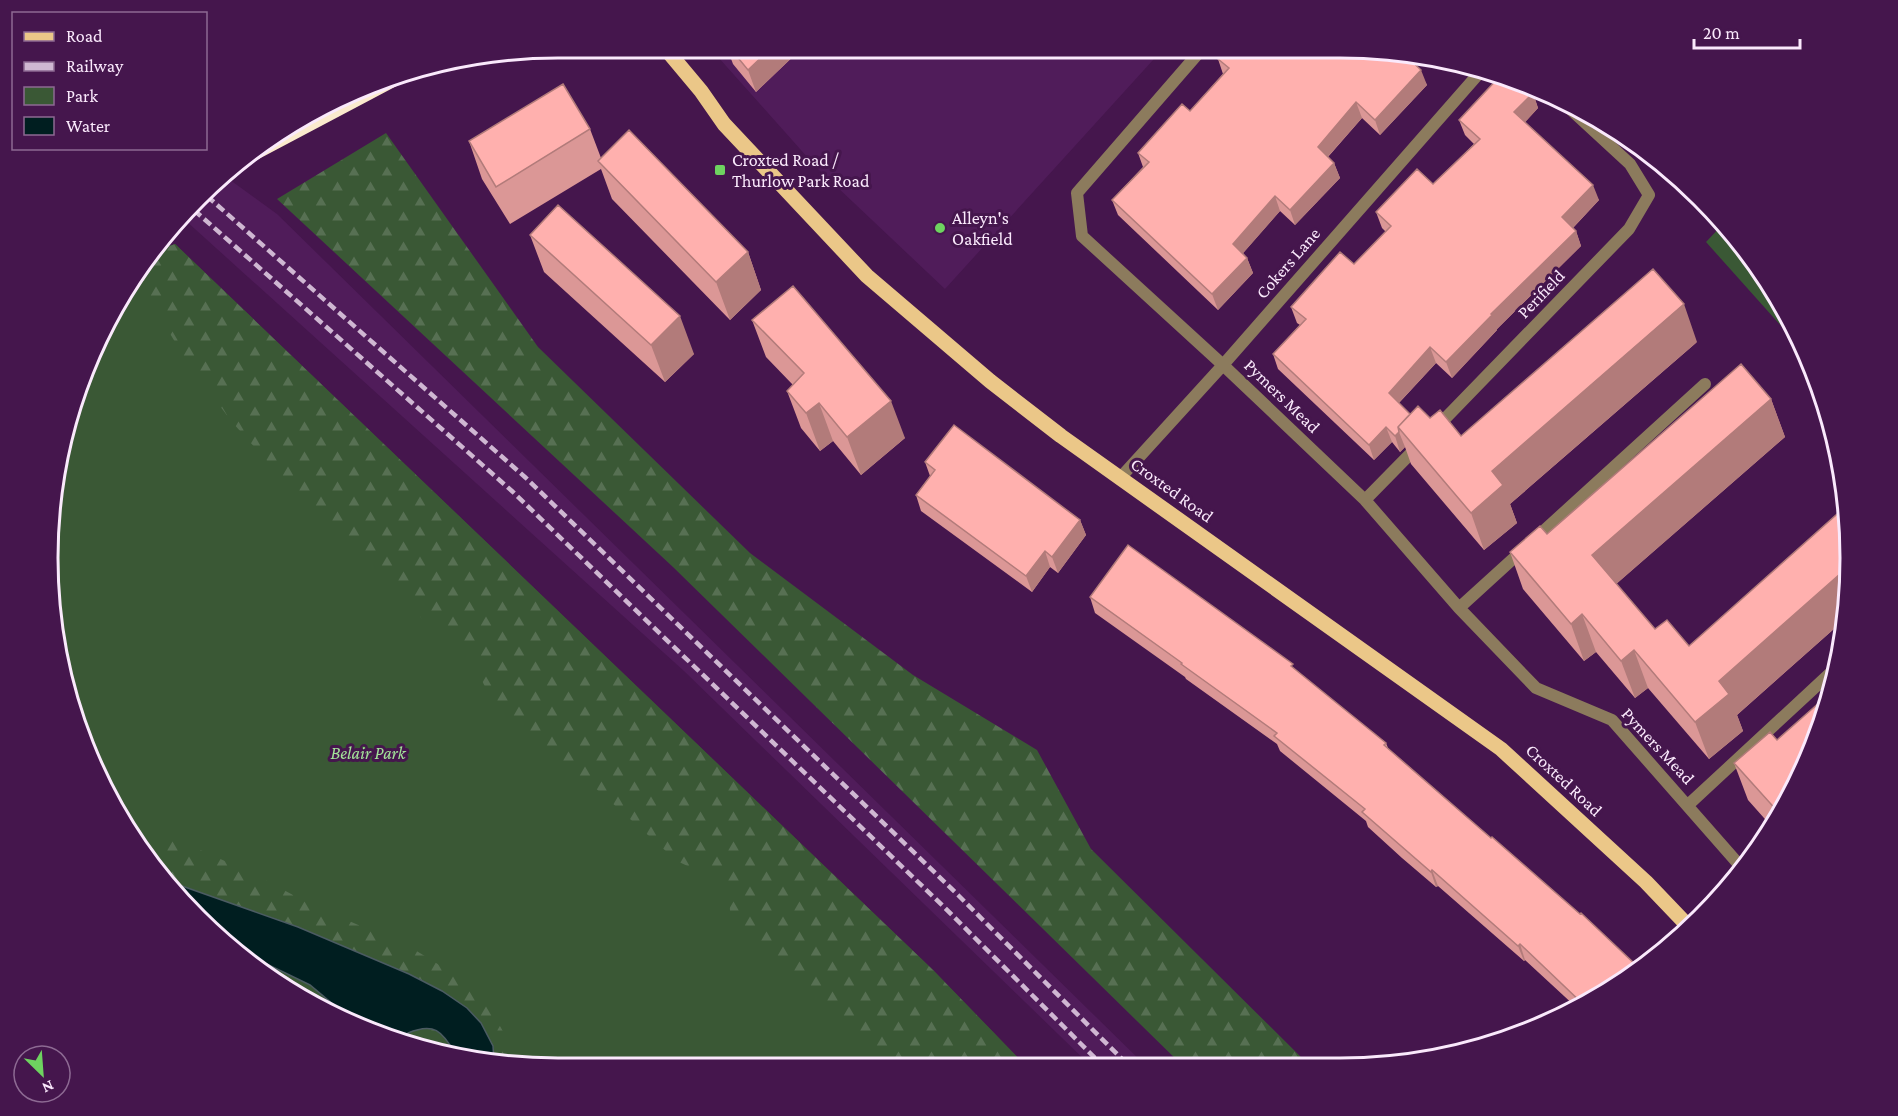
<svg xmlns="http://www.w3.org/2000/svg" width="1898" height="1116" font-family="'Crimson Pro',serif">
	<defs>
		<pattern id="forest-firs" width="22" height="20" patternUnits="userSpaceOnUse" patternTransform="scale(1.5)"><rect width="22" height="20" fill="#3a5835"/><path d="M5 1l3.5 6h-7zM16 11l3.5 6h-7z" fill="#577053"/></pattern>
	</defs>
	<rect width="100%" height="100%" fill="#45164d"/>
	<path fill="#501c5a" d="M710,48L1163,49L945,289L817,168Z
		M226,177L277,214L1147,1067H1092L684,671L185,220Z"/>
	<path fill="#3a5835" d="M1723,224L1764,274L1807,355L1706,242Z
		M175,244L933,970L1027,1067H524L394,1041L275,982L174,894L87,753L49,591L65,426L134,274L156,251Z"/>
	<path fill="url(#forest-firs)" d="M386,133L538,347L750,553L913,675L1037,750L1091,849L1311,1067H1184L673,567L277,199Z
		M175,244L933,970L1027,1067H894L883,1053L842,1021L806,984L747,941L731,922L727,875L696,870L677,861L592,785L565,768L537,739L495,707L461,638L426,623L360,551L296,493L232,422L190,366L146,295L120,306L134,274L156,251Z
		M139,836L176,840L198,849L254,874L306,902L415,950L462,979L492,1012L509,1042L514,1065L494,1061C493,1039 484,1025 469,1010C462,1004 453,1000 446,995C422,980 398,969 372,958C308,931 242,908 177,882L165,880Z
		M238,950L274,970L309,985L353,1021L275,982Z
		M419,1028C440,1028 444,1036 455,1053L404,1043L408,1033Z"/>
	<path fill="#001e20" stroke="#4b5b62" stroke-width="1.5" d="M165,880L298,927L409,974L442,991L467,1008L481,1023L493,1046L494,1061L455,1053C442,1031 434,1022 408,1033L404,1043L394,1041L353,1021L310,985L238,950L174,894Z"/>
	<g fill="none" stroke-linecap="round" stroke-linejoin="round">
		<path stroke="#8c7b5d" stroke-width="12" d="M1202,49L1077,193L1082,236L1223,365L1365,500L1459,608L1536,688L1612,720L1742,868
			M1435,429L1629,229L1649,195L1630,164L1566,105
			M1121,477L1223,365L1481,71
			M1365,500L1419,445
			M1459,608L1705,384
			M1688,805L1838,666"/>
		<path stroke="#ebc788" stroke-width="15" d="M665,48L701,91L724,124L867,276L990,381L1061,436L1501,749L1646,882L1689,927"/>
		<path stroke="#fbeacd" stroke-width="18" d="M245,156L400,74"/>
		<path stroke="#cfb7d2" stroke-width="4.5" stroke-dasharray="9 4.5" stroke-linecap="butt" d="M207,196L526,478L958,895L1130,1067
			M194,210L513,492L945,908L1104,1067"/>
	</g>
	<path fill="#db9796" d="M727,48H802L756,92L733,64Z
		M1218,59L1414,63L1427,85L1380,135L1362,118L1328,157L1334,163L1340,178L1295,225L1280,211L1243,253L1247,258L1253,273L1218,310L1118,215L1112,200L1143,167L1138,153L1190,111L1223,74Z
		M1533,93L1538,108L1525,122L1599,200L1573,228L1576,231L1581,246L1497,329V330L1452,378L1436,363L1399,403L1410,414L1430,418L1461,436L1697,342L1510,504L1517,523L1484,550L1411,464L1405,447L1400,452L1392,442L1374,460L1278,369L1273,354L1300,325L1297,323L1291,307L1354,264L1386,232L1382,228L1376,212L1433,184L1474,144L1465,135L1459,120Z
		M590,129L601,158L748,252L761,290L730,320L612,199L601,169L510,224L482,179L469,141Z
		M530,235L694,354L665,382L544,272Z
		M752,320L905,438L861,475L833,441L820,451L801,428L787,391L793,385L766,357Z
		M1771,399L1785,437L1616,584L1655,629L1689,646L1850,558L1844,620L1737,715L1743,731L1709,759L1648,688L1635,698L1596,652L1584,661L1523,589L1510,552L1547,534Z
		M925,462L1080,520L1086,535L1058,573L1050,567L1032,592L921,511L916,495L930,476Z
		M1090,597L1294,669L1386,743L1388,748L1595,999L1577,1008L1525,960L1524,961L1438,886L1436,887L1402,858L1368,827L1366,821L1280,751L1277,744L1186,679L1185,677L1095,613Z
		M1811,753L1772,827L1748,800L1734,763Z"/>
	<path fill="#b27b7a" d="M771,48H802L756,92L748,70Z
		M1404,55L1419,58L1409,69Z
		M1421,70L1427,85L1380,135L1375,120Z
		M1533,93L1538,108L1520,128L1514,112Z
		M1356,102L1362,118L1323,162L1318,147Z
		M1334,163L1340,178L1295,225L1290,210Z
		M1593,185L1599,200L1568,233L1562,217Z
		M1275,196L1280,211L1238,259L1233,244Z
		M1576,231L1581,246L1497,329V330L1452,378L1446,362L1491,314Z
		M748,252L761,290L730,320L716,282Z
		M1247,258L1253,273L1218,310L1212,294Z
		M1684,304L1697,342L1510,504L1517,523L1484,550L1471,513L1492,471Z
		M680,316L694,354L665,382L651,345Z
		M1430,347L1436,363L1394,408L1389,393Z
		M1771,399L1785,437L1606,593L1592,555Z
		M891,401L905,438L861,475L847,437Z
		M819,403L833,441L820,451L806,413Z
		M1386,427L1392,442L1374,460L1369,445Z
		M1399,432L1405,447L1400,452L1395,436Z
		M1080,520L1086,535L1058,573L1052,557Z
		M1045,551L1050,567L1032,592L1026,576Z
		M1849,566L1844,620L1737,715L1743,731L1709,759L1695,722L1719,681Z
		M1582,614L1596,652L1584,661L1571,624Z
		M1634,650L1648,688L1635,698L1621,661Z
		M1432,870L1438,886L1436,887L1431,872Z
		M1520,944L1525,960L1524,961L1518,946Z"/>
	<path fill="#ffb0ae" stroke="#b27b7a" stroke-width="1.5" d="M730,48H771L748,70Z
		M1227,49H1374L1406,56L1421,70L1375,120L1356,102L1318,147L1334,163L1290,210L1275,196L1233,244L1247,258L1212,294L1112,200L1149,162L1138,153L1182,104L1190,111L1229,68L1218,59Z
		M1501,75H1504L1525,85L1533,93L1514,112L1593,185L1562,217L1576,231L1491,314L1492,315L1446,362L1430,347L1389,393L1410,414L1398,427L1399,432L1395,436L1386,427L1369,445L1273,354L1306,319L1291,307L1340,252L1354,264L1391,226L1376,212L1417,169L1433,184L1480,139L1459,120Z
		M563,84L590,129L496,187L469,141Z
		M629,130L748,252L716,282L598,161Z
		M558,205L680,316L651,345L530,235Z
		M1653,269L1684,304L1492,471L1503,485L1471,513L1398,427L1418,406L1430,418L1440,410L1461,436Z
		M793,286L891,401L847,437L819,403L806,413L787,391L804,373L752,320Z
		M1741,364L1771,399L1592,555L1655,629L1667,620L1689,646L1845,507L1850,558L1849,566L1719,681L1729,694L1695,722L1634,650L1621,661L1582,614L1571,624L1510,552L1540,526L1547,534Z
		M954,425L1080,520L1052,557L1045,551L1026,576L916,495L935,470L925,462Z
		M1128,545L1293,664L1291,666L1386,743L1384,745L1491,838L1492,837L1580,914L1581,913L1638,967L1595,999L1584,1005L1520,944L1518,946L1432,870L1431,872L1362,812L1365,809L1274,736L1277,733L1181,664L1182,663L1090,597Z
		M1829,694L1811,753L1779,813L1734,763L1770,732L1777,740Z"/>
	<g fill="#6ed360" stroke="#45164d" stroke-width="2">
		<rect x="714" y="164" width="12" height="12" rx="3"/>
		<circle cx="940" cy="228" r="6"/>
	</g>
	<g text-anchor="middle" dominant-baseline="central" stroke-width="6" stroke-linejoin="round" paint-order="stroke">
		<g font-size="18" fill="#fae9fc" stroke="#45164d" text-anchor="start">
			<text x="732" y="160">Croxted Road /<tspan x="732" dy="21">Thurlow Park Road</tspan></text>
			<text x="952" y="218">Alleyn's<tspan x="952" dy="21">Oakfield</tspan></text>
		</g>
		<g font-size="18" fill="#fae9fc" stroke="#45164d">
			<text transform="translate(1288 263) rotate(-49)">Cokers Lane</text>
			<text transform="translate(1541 294) rotate(-46)">Perifield</text>
			<text transform="translate(1282 396) rotate(44)">Pymers Mead</text>
			<text transform="translate(1172 490) rotate(36)">Croxted Road</text>
			<text transform="translate(1658 746) rotate(47)">Pymers Mead</text>
			<text transform="translate(1564 780) rotate(43)">Croxted Road</text>
		</g>
		<g font-size="18" font-style="italic" fill="#a3e599" stroke="#45164d">
			<text x="368" y="753">Belair Park</text>
		</g>
	</g>
	<path d="M0 0H1898V1116H0ZM558 58H1340A500 500 0 0 1 1840 558V558A500 500 0 0 1 1340 1058H558A500 500 0 0 1 58 558V558A500 500 0 0 1 558 58Z" fill="#45164d" fill-rule="evenodd"/>
	<path fill="none" stroke="#fae9fc" stroke-width="3" d="M558 58H1340A500 500 0 0 1 1840 558V558A500 500 0 0 1 1340 1058H558A500 500 0 0 1 58 558V558A500 500 0 0 1 558 58Z"/>
	<rect x="12" y="12" width="195" height="138" fill="#45164d" stroke="#8d6a93" stroke-width="1.5"/>
	<rect x="24" y="32" width="30" height="9" fill="#ebc788" stroke="#8d6a93" stroke-width="1.5"/>
	<text x="66" y="42" font-size="18" fill="#fae9fc">Road</text>
	<rect x="24" y="62" width="30" height="9" fill="#cfb7d2" stroke="#8d6a93" stroke-width="1.5"/>
	<text x="66" y="72" font-size="18" fill="#fae9fc">Railway</text>
	<rect x="24" y="87" width="30" height="18" fill="#3a5835" stroke="#8d6a93" stroke-width="1.5"/>
	<text x="66" y="102" font-size="18" fill="#fae9fc">Park</text>
	<rect x="24" y="117" width="30" height="18" fill="#001e20" stroke="#8d6a93" stroke-width="1.5"/>
	<text x="66" y="132" font-size="18" fill="#fae9fc">Water</text>
	<g transform="translate(42 1074) rotate(155)"><circle r="28" fill="#45164d" stroke="#8d6a93" stroke-width="1.5"/>
	<path d="M0-4.5L10 22L0 15L-10 22Z" fill="#6ed360"/>
	<text y="-9" font-size="16" font-weight="bold" text-anchor="middle" fill="#fae9fc">N</text>
	</g>
	<path d="M1694 39v9h106v-9" fill="none" stroke="#fae9fc" stroke-width="3"/>
	<text x="1703" y="39" font-size="18" fill="#fae9fc" stroke="#45164d" stroke-width="4.5" paint-order="stroke">20 m</text>
</svg>
